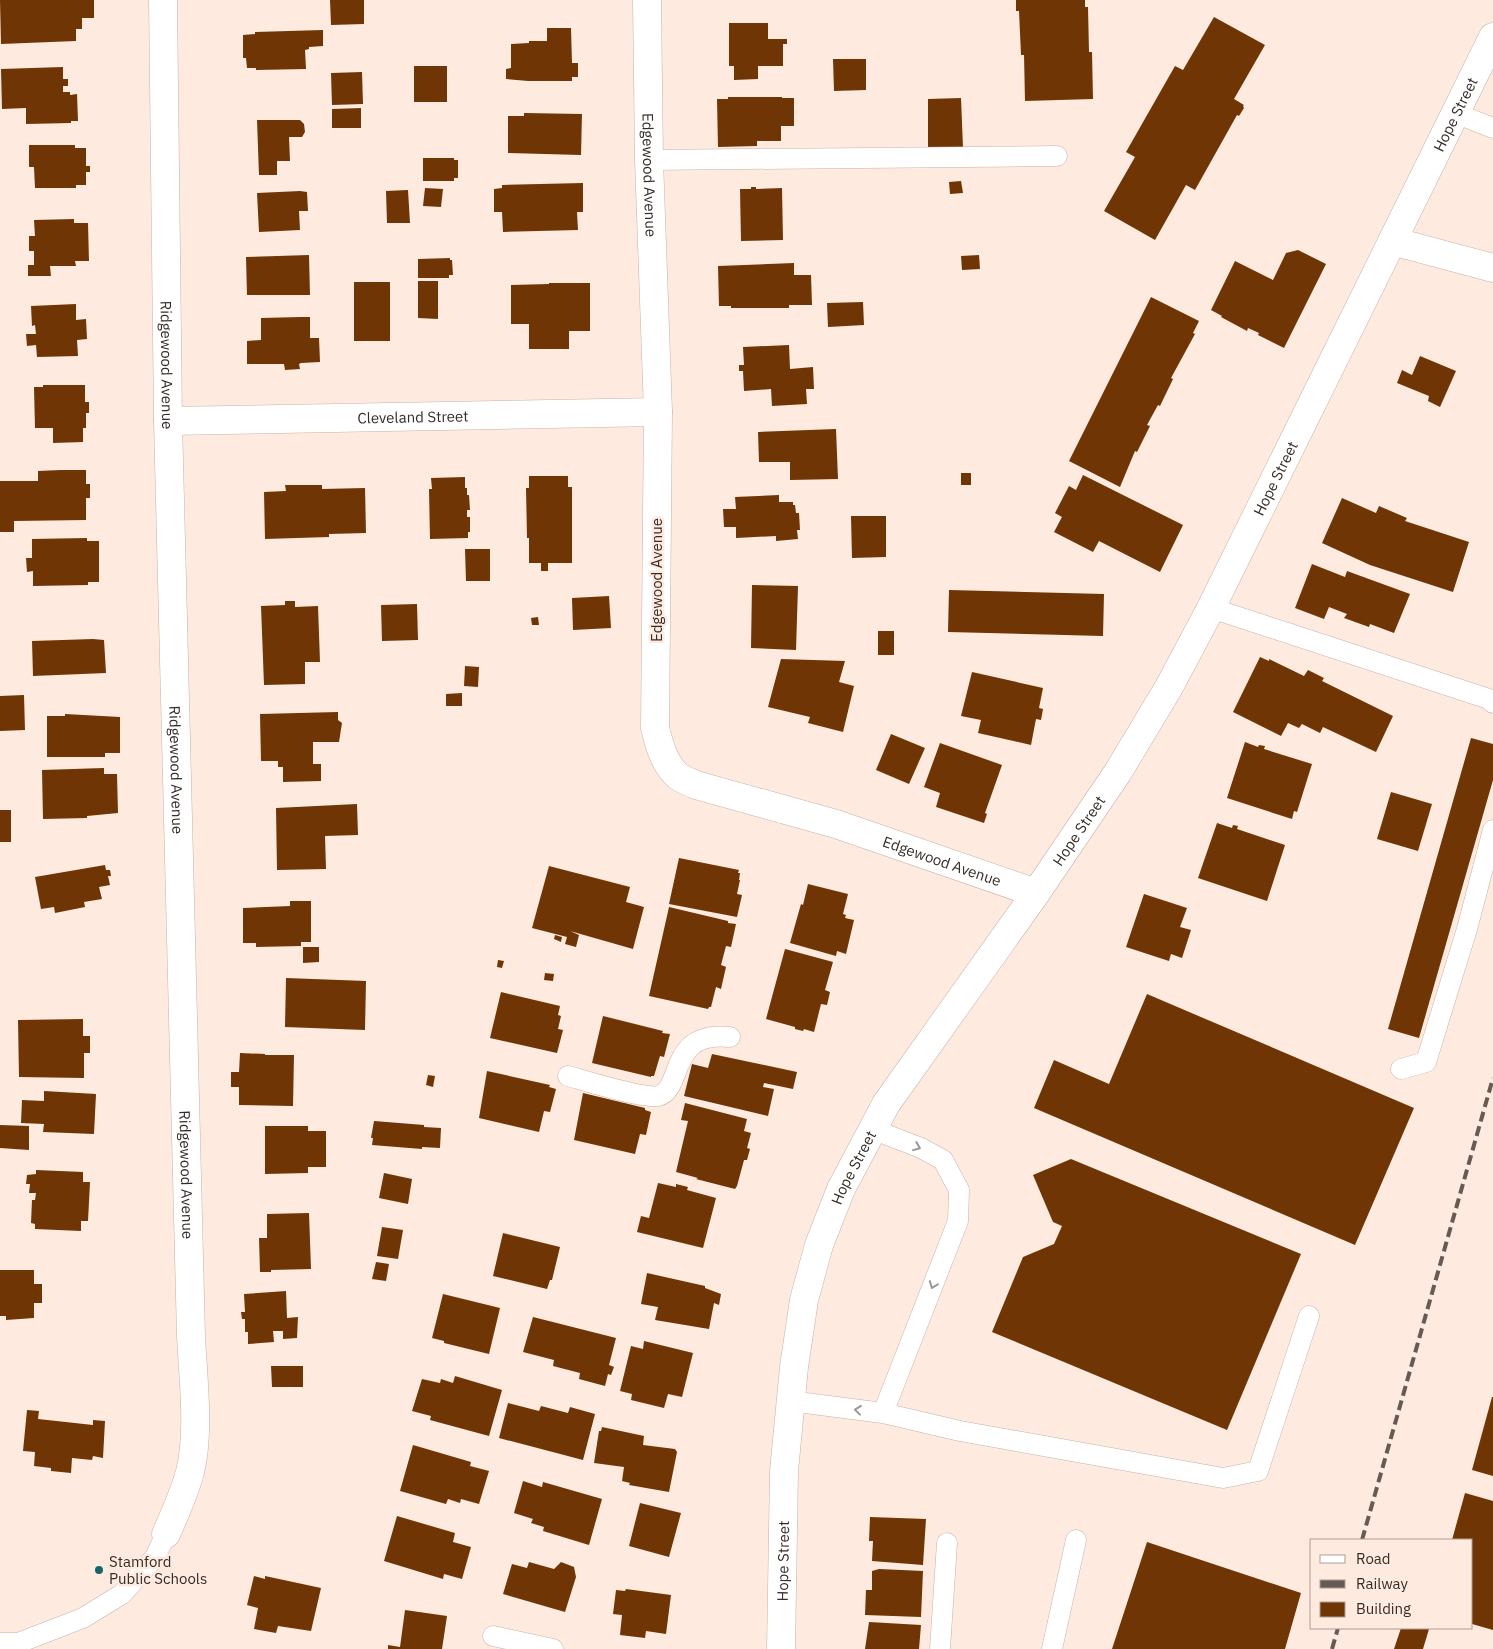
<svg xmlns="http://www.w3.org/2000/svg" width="1493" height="1649" font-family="'IBM Plex Sans',sans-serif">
	<rect width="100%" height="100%" fill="#feeade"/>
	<path fill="#6f3505" d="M0,0H94V18H82V29H76V41L1,44Z
		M330,0H364V24L331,25Z
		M1016,0H1085V7H1088L1089,52H1092L1093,99L1025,101L1024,55H1021L1019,11H1016Z
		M1214,17L1265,45L1234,99L1244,105L1243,106L1244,108L1239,116L1237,115L1195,190L1186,185L1155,240L1104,211L1135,157L1126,152L1175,66L1183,70Z
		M729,23H768V39H787V44H783V66H758V79L734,80V66H729Z
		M547,28H571L572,63H578V77H572V81H528L506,79V69L511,68V44L529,43V41H547Z
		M323,30V46L309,47V49L305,50L306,69L256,70V68H247L246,58H243V35L255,34V32Z
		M833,59H866V90L834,91Z
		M414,66H447V102H414Z
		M63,67V79H68V86H63V92H70V95L77,94L78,121H71V123L26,124V108L2,109L1,69Z
		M362,72L363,104L332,105L331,73Z
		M728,97H782V98H794V126H781V141H757V146L718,147L717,99H728Z
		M961,98L963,148L928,149V99Z
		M361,108V128H332V109Z
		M524,113L582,114L581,155L508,153V116H524Z
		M257,120H300L304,124L305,132L302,137H289L290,161H277V175H259Z
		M29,145H75V148H86V166H90V172H86V185H76V188H35L34,167H29Z
		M423,158H454V160H458V178H454V181H423Z
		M961,181L963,193L950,194L949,182Z
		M583,183V212H577L578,230L503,232L502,212H494V189L502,188V185Z
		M751,187H756V189L782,188L783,240L741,241L740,189H751Z
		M425,188L443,189L441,207L423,206Z
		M408,190L410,223H387L386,191Z
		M300,191L307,192L308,211H299L300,230L259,232L257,193Z
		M74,219V223H88L89,261H75L76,266H50L51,276H28V265H34V251H29V236H35L34,220Z
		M1298,250L1326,264L1284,348L1258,335L1259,333L1248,328L1247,331L1221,317L1222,316L1211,310L1235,261L1273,280L1286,253Z
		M309,255L310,295H247L246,257Z
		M979,255L980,269L962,270L961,256Z
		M450,258V260H452L453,275H449V278H418V259Z
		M794,263V275H811L812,305H789V308H731V306H719L718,266Z
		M418,281H438V319L418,318Z
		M354,282H390V341H354Z
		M549,283H590V331H569V349H529V324H511V285L549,284Z
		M1151,297L1199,321L1193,333L1195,334L1171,378L1173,379L1160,406L1158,405L1147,425L1150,426L1137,452L1135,451L1120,487L1069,461Z
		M863,302L864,325L828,327L827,303Z
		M76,304V320L86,319L87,339L77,340L78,356L37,357L36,345L27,346L26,334H36L35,325L32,326L31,306Z
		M301,317H310V338H319L320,362L301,363L299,364L300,369L285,370L284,364H247V341L261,340V318Z
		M789,345L790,369L813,367L814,389H806L807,404L772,406L771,389L744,391L743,371H739V365H744L743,347Z
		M1420,356L1456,371L1440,407L1428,401L1429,396L1397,383L1402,370L1412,375Z
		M43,385H85V402H89V413H86V428H83V442L53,443V428H35L34,387H43Z
		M836,429L838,479L790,480V462H759L758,432Z
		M61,470H86V484H90V498H86V520L14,521V532H0V481H38V471Z
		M961,473H971V485H961Z
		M1083,475L1183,525L1160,572L1099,541L1093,552L1054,532L1062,517L1055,513L1069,486L1076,490Z
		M529,476H568V487H572V563H548V571H541V563H529V538H527L526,488H529Z
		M465,477V488H467V495H469L470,510H467V517H470V532H468V538L430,539L429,489H432L431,478Z
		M285,485H322V489L365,488L366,533L329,534V537L265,539L264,492L286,491Z
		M779,495V502H793V505H795L796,513H799L800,530H797L798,539L776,541V536L736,538V527H724L723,509H736L735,497Z
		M1342,498L1376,513L1379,506L1407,518L1405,521L1469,542L1453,592L1370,565L1322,543Z
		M851,516H886V557L852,558Z
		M87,538V541H99V582H88V585L33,586V571L27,572L26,558H32V539Z
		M465,549H490V581H466Z
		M1312,564L1345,577L1347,571L1410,594L1394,633L1370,624L1369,627L1344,618L1347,614L1329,607L1324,619L1295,608Z
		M752,585L798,586L796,650L751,648Z
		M949,590L1104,594L1103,636L948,632Z
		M609,596L611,628L573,630L572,598Z
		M285,601H295V607L318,606L320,662H305V684L264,685L261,606L285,605Z
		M417,604L418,640L382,641L381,605Z
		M538,617L539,625H532L531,618Z
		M878,631H894V655H878Z
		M93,639L104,640L106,673L33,676L32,641Z
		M1260,657L1269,661V659L1304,676L1308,670L1324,678L1322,681L1393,716L1376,752L1323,727L1320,733L1302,724L1299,728L1288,723L1281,736L1233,712Z
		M781,659L845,661L839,682L854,686L843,732L808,723L810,717L768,707Z
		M465,666L479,667L478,687L464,686Z
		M972,672L1043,688L1039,708L1043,709L1041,720L1036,719L1031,745L978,733L981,720L961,716Z
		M462,693V706H446V694Z
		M24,695L25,730L0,731V696Z
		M338,712V720L342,723L339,742H313V764H321V781L283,782V767H278V761H261L260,714Z
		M65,714L120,717V753H105V757H47V716H65Z
		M891,734L925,748L909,784L876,770Z
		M1471,738L1493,744V780L1419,1038L1388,1029Z
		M1245,742L1258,747L1259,745L1265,746L1264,749L1312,764L1297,812L1294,811L1292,819L1227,798Z
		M940,743L1002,765L985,813L987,814L984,823L936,807L940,793L924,787Z
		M104,768V774H117L118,813L87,816V818L43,819L42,770Z
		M1391,792L1432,804L1418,851L1377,839Z
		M357,804L358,835L325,836L326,869L277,870L276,808Z
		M0,810H11V842H0Z
		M1217,823L1232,828L1233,825L1238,826L1237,829L1285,845L1267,901L1198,878Z
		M679,858L739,870L738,873H740L739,880H740L737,894L742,895L737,917L669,904Z
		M105,865L106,870H110L111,876H108L110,885L99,887L102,899L84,902L85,907L55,913L54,907L41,909L35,877Z
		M549,866L630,887L626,902L644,907L633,949L570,931L579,935L576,947L565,944L567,937L532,928Z
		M808,884L848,894L843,914L846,915L845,918L854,920L846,954L837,951L836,956L790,943L801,904L803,905Z
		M1144,894L1187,908L1180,927L1191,930L1182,958L1171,954L1169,961L1126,947Z
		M290,901H311V942H301V946L256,947V943H243V908L290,906Z
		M669,907L728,921V923L736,924L731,947L726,946L721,965L726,967L721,989L716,987L711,1007H709L708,1009L649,996Z
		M555,935L562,937L561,942L554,939Z
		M303,947H319V962L303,963Z
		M785,949L833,962L825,990L830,992L827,1005L821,1004L814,1032L804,1029L803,1031L795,1029V1027L766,1019Z
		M498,960L504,961L502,968L497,967Z
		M545,973L554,974L553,981L544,980Z
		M286,978L366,981L365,1030L285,1027Z
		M501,992L560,1006L558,1015L561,1016L558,1029L563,1030L557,1053L490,1038Z
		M1147,994L1414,1108L1355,1245L1034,1108L1054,1060L1109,1084Z
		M603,1016L663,1031L662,1033L670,1034L664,1057L660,1056L654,1076H651V1077L592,1063Z
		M83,1019V1036H90V1053H84V1078L19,1077L18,1020Z
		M240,1053L265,1054V1055H294L293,1106L239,1105V1087H231V1072H239Z
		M712,1054L797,1072L793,1089L764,1083L763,1087L774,1089L768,1116L684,1096L692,1064L708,1068Z
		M487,1071L550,1085L549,1087L556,1089L550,1112L544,1111L539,1132L479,1118Z
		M428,1075L435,1076L433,1087L426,1085Z
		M44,1091L96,1094L94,1134L43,1132L44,1124L21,1123L22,1100L44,1101Z
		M583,1093L645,1108V1110L651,1112L646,1135L640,1134L635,1154L574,1140Z
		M685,1103L747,1119L744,1131L751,1133L747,1148L750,1149L747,1160H744L737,1186L735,1189L696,1179L698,1178L676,1172L688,1121L681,1120Z
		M374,1121L424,1125V1127L441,1128L440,1148L422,1147V1149L372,1145L373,1138H371Z
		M0,1125L29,1126V1150L0,1148Z
		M265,1126H308V1131H326V1167H308V1173L265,1174Z
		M1071,1159L1301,1254L1227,1430L992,1332L1023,1257L1054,1244L1062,1226L1053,1222L1033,1175Z
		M36,1170L83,1172V1182H90L88,1221H81V1231L35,1229V1224L31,1223L32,1200H35L36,1193H29L30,1184H26L27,1175L36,1174Z
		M384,1173L412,1179L408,1204L379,1198Z
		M658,1183L676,1187V1184L688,1187L687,1190L716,1198L703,1248L637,1232L641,1216L649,1218Z
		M309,1213L311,1269L271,1270V1272H260L259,1238H267V1214Z
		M382,1227L403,1230L398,1259L377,1256Z
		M503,1233L560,1247L552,1280H550L547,1289L493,1276Z
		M376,1262L389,1264L386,1281L372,1279Z
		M0,1270H34V1284H42V1303H34V1318L6,1320V1316H0Z
		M647,1273L705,1286V1288L721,1294L719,1305L714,1303L709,1329L655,1320L658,1307L641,1304Z
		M286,1291L287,1318L298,1317L297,1338L283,1339V1331H273L274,1342L248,1344V1332H245V1319H242L241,1312H245L244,1294Z
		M443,1294L500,1308L489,1354L444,1343V1341L432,1338Z
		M533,1317L616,1338L609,1365L614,1367L611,1375L608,1374L605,1386L579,1379L580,1373L553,1366L554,1360L523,1352Z
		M644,1341L693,1353L682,1397L668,1394L664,1408L631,1400L632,1394L620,1391L631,1346L643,1349Z
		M271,1366H303V1387H272Z
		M455,1376L502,1390L489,1436L430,1420L431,1416L412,1411L422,1379L440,1383L441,1379L453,1383Z
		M1492,1397H1493V1476L1472,1470Z
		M508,1403L539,1411L541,1406L568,1413L570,1407L595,1414L583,1460L499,1438Z
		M27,1410L39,1411L38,1419L93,1425V1420L105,1421L103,1458L93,1456L92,1460L72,1458L71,1473L51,1471V1468L34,1466L35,1452L23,1451Z
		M602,1427L644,1436L643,1445L675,1449L677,1452L669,1492L629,1485L630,1483L622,1481L624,1467L594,1463L599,1431H601Z
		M413,1445L471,1462L470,1466L489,1471L479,1504L461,1499L460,1503L448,1499L446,1504L400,1491Z
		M523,1481L542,1487L543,1482L602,1499L589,1545L543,1531L544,1527L531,1523L533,1519L514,1513Z
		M1465,1493L1493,1501V1630L1472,1624V1540H1452Z
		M640,1503L681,1513L669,1557L629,1546Z
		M397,1516L455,1533L453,1542L471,1547L462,1579L444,1574L443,1579L384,1561Z
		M870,1517L926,1519L923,1565L872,1561L873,1541H869Z
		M1147,1542L1301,1593L1285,1649H1112Z
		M529,1562L554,1569L561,1562L574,1567L576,1577L565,1612L503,1594L512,1564L527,1568Z
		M879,1569L923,1571L921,1617L865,1615L866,1590H872V1571Z
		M254,1576L265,1579V1576L321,1588L311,1631L278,1626L276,1633L254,1629L258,1608L247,1605Z
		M626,1589L671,1595L666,1634L646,1631L645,1638L620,1635L622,1615L613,1614L616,1590L625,1591Z
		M405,1610L447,1616L442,1649H388V1645L400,1647Z
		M869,1622L921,1625L919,1649H865Z
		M1401,1628L1429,1629L1423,1649H1394Z"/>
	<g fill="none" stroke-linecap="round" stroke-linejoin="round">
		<g stroke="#c6b3a8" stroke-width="21">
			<path id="service" d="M1455,113L1493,128
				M649,160L1057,156
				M1211,608L1489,699L1493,703
				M1401,1069L1426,1062L1467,929L1493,830
				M568,1076C586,1081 643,1099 658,1096C684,1090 667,1030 730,1037
				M790,1401L883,1413L958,1221L959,1190L943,1160L921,1148L872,1129
				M883,1413L960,1431L1223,1478L1258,1471L1309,1316
				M493,1636L553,1649
				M0,1643H18L83,1618L122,1594L155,1557L166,1534
				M940,1649L947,1543
				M1052,1649L1076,1540"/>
		</g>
		<g stroke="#c6b3a8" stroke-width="29">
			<g id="minor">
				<path id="s1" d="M163,0L168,421L191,1336C193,1379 200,1431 190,1472C184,1494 175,1514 166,1534"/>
				<path id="s2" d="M647,0L649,160L658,412L655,728C659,744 664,764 678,776C683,780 690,782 696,785L836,824L1036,893"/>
				<path d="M1392,241L1493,268"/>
				<path id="s3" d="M168,421L658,412"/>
			</g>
		</g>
		<g stroke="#c6b3a8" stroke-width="29">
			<g id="secondary">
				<path id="s4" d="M781,1649L784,1471L794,1367L804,1300L819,1245L841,1189L886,1104L1036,893L1118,772L1169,687L1211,608L1493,37"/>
			</g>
		</g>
		<use href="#service" stroke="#fff" stroke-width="20"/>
		<use href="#minor" stroke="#fff" stroke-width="28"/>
		<use href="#secondary" stroke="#fff" stroke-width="28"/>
		<path stroke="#655a54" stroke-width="4" stroke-dasharray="10 5" stroke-linecap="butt" d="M1362,1540L1493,1078
			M1332,1649L1338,1628"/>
	</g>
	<defs><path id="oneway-chevron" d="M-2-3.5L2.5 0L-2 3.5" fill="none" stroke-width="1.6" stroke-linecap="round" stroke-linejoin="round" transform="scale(1.25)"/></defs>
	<g stroke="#9a9694">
		<use href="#oneway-chevron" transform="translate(917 1147) rotate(22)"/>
		<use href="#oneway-chevron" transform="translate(933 1285) rotate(111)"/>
		<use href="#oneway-chevron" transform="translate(858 1410) rotate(-173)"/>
	</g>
	<circle fill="#16656b" stroke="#feeade" stroke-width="2" cx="99" cy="1570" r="5"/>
	<g text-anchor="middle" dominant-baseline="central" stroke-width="5" stroke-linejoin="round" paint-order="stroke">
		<g font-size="15" fill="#342c28" stroke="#feeade">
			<text stroke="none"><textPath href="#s4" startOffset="1708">Hope Street</textPath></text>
			<text stroke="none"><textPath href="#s2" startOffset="175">Edgewood Avenue</textPath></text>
			<text stroke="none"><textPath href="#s1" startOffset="365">Ridgewood Avenue</textPath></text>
			<text stroke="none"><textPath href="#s3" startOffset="245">Cleveland Street</textPath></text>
			<text stroke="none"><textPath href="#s4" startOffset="1302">Hope Street</textPath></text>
			<text transform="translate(656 580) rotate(-90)">Edgewood Avenue</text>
			<text stroke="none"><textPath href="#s1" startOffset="770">Ridgewood Avenue</textPath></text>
			<text stroke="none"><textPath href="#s4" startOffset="898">Hope Street</textPath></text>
			<text stroke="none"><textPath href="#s2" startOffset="1060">Edgewood Avenue</textPath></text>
			<text stroke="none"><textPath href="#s4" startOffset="492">Hope Street</textPath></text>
			<text stroke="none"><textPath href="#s1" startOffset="1175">Ridgewood Avenue</textPath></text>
			<text stroke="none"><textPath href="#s4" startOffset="88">Hope Street</textPath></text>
		</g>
		<g font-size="15" fill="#342c28" stroke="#feeade" text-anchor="start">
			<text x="109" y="1561">Stamford<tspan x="109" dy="17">Public Schools</tspan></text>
		</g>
	</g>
	<rect x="1310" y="1539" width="162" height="90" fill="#feeade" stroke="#ad9e95"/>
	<rect x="1320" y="1555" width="25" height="8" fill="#ffffff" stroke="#ad9e95"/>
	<text x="1356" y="1564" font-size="15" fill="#342c28">Road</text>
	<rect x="1320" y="1580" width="25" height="8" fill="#655a54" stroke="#ad9e95"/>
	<text x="1356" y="1589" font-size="15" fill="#342c28">Railway</text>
	<rect x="1320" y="1602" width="25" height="15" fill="#6f3505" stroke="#ad9e95"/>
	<text x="1356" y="1614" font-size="15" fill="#342c28">Building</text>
</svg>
